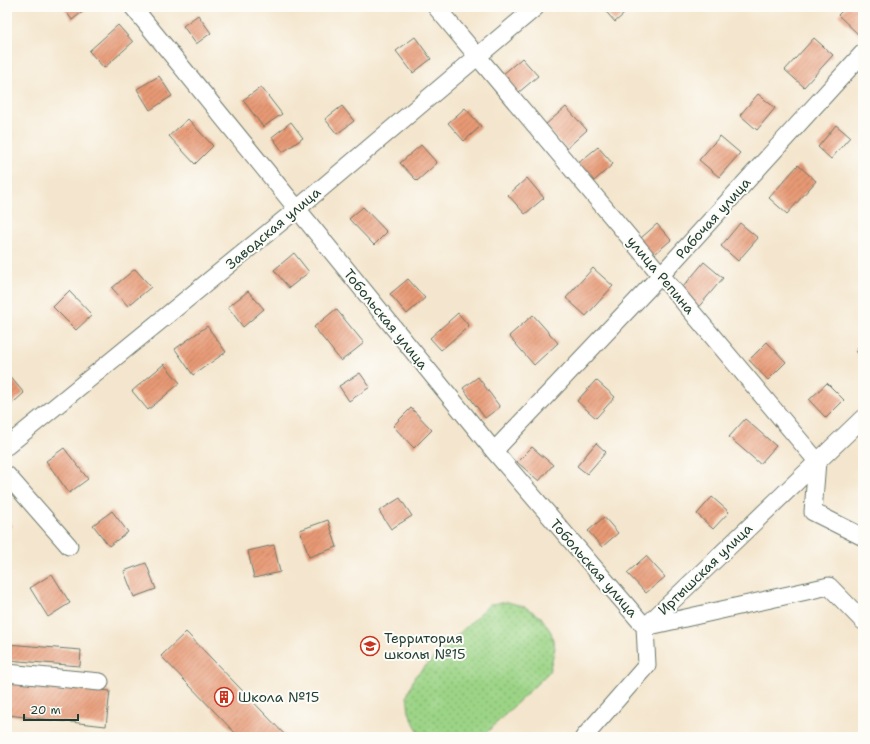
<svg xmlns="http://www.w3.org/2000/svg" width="870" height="744" font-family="'Shantell Sans',sans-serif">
	<defs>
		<pattern id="grass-dots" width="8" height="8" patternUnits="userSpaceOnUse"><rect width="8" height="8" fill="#9cd486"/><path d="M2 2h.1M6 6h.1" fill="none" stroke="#7fad6e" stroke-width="1.8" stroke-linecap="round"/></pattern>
		<pattern id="building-hatch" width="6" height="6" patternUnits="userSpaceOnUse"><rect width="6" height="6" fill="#e89974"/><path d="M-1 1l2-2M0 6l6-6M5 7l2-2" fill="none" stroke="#bb7e60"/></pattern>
	</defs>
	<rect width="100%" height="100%" fill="#fdfcf7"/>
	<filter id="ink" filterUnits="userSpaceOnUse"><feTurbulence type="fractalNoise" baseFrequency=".025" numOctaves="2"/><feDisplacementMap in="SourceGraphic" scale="8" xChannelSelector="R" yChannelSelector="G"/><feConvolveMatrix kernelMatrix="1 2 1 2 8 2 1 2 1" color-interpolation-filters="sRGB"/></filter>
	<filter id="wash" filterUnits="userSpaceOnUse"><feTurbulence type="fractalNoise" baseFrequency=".012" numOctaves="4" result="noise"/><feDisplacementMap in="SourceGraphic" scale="16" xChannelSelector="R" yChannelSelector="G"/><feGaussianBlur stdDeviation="0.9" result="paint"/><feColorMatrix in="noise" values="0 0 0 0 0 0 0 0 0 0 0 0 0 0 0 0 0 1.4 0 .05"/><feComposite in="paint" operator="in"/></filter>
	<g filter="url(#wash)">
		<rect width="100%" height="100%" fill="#f4e6ce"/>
		<path fill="url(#grass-dots)" stroke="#5e885d" d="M508,602L525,607L541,617L551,632L555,648L549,672L482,737H425L418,732L409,712L407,696L415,676L490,604Z"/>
		<g id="blocks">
			<path fill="url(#building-hatch)" d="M63,7H89L72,20Z
				M602,7H632L615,22Z
				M846,7H863V33L860,36L838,15Z
				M198,15L211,33L196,44L183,26Z
				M118,25L133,42L104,68L89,51Z
				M415,37L431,59L413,73L396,51Z
				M814,38L833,55L804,87L785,70Z
				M522,58L538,76L518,93L502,75Z
				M7,62L12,69L7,72Z
				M159,76L172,96L150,110L137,89Z
				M261,87L282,114L263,127L243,100Z
				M758,94L775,108L757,130L740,115Z
				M342,106L354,121L337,134L325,119Z
				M566,107L587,130L566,149L545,125Z
				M465,108L481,126L464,141L448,123Z
				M188,119L213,146L195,164L169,136Z
				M291,122L303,138L283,152L272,137Z
				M836,125L850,137L831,159L818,147Z
				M720,136L740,153L719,177L699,160Z
				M421,145L437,163L417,181L400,163Z
				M598,147L613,164L593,182L577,164Z
				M798,165L816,181L787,214L769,198Z
				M527,178L544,198L525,214L508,195Z
				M363,207L387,232L374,245L349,219Z
				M740,223L758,238L738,261L721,246Z
				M657,224L671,240L648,260L634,244Z
				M294,253L309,272L289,288L274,270Z
				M704,262L723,278L696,310L677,294Z
				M593,268L613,286L586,316L566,298Z
				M135,269L151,287L128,306L112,288Z
				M408,279L425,298L407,314L390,294Z
				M69,291L92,315L76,330L53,307Z
				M248,291L264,309L243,327L228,307Z
				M336,309L364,343L341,361L314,327Z
				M458,313L469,326L441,350L430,338Z
				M533,315L558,343L534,365L509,336Z
				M207,326L226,352L193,375L175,349Z
				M767,342L786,362L768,380L749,360Z
				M863,342V359L855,350Z
				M164,364L180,383L148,410L132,391Z
				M7,373L24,393L7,408Z
				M360,373L370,387L349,401L339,386Z
				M478,377L500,407L485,418L463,388Z
				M596,380L615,397L596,418L577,401Z
				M827,383L844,400L826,418L809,400Z
				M411,408L432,430L414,448L393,426Z
				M745,419L776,446L760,464L729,437Z
				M596,443L606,452L587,474L577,466Z
				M532,447L553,465L539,481L517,462Z
				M64,448L88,479L69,493L46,461Z
				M712,497L729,512L713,529L697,514Z
				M400,498L412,516L391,529L379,511Z
				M112,511L128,532L109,546L93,525Z
				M604,517L618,533L602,547L588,531Z
				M328,520L337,547L309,557L300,530Z
				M7,521L12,526L7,530Z
				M274,545L280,572L254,578L248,551Z
				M646,556L665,577L646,593L627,573Z
				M146,563L156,589L134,597L124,571Z
				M52,574L70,603L48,617L30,588Z
				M186,632L287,737H239L161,656Z
				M7,644L81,650L80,666L7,660Z
				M7,680L110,691L106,726L7,715Z"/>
		</g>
	</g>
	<g filter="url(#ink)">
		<use href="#blocks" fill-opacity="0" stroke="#6a786a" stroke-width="1"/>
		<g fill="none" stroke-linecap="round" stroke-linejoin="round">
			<g stroke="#6a786a" stroke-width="19">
				<path id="minor" d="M133,7L494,451L645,627
					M436,7L817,461L813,512L863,537
					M7,446L297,209L536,7
					M494,451L661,275L863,53
					M7,475L69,546
					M645,627L829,586L863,621
					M7,673L100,682
					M584,737L647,665L645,627L863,418"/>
			</g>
			<use href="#minor" stroke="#fff" stroke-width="17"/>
		</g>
	</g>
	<defs>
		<g id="school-ring" transform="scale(1)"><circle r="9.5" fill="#fdfcf7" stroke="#c8321e" stroke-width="1.5"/><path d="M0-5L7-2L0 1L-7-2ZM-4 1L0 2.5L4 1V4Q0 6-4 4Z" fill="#c8321e"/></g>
		<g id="building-ring" transform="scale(1)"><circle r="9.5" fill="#fdfcf7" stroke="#c8321e" stroke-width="1.5"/><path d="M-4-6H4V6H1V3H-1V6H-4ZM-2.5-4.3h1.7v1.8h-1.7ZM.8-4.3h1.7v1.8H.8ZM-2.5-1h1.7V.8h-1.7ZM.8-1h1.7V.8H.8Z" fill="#c8321e"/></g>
	</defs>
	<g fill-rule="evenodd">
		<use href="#school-ring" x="370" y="646"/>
		<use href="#building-ring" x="224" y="697"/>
	</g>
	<g text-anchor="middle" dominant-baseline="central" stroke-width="4" stroke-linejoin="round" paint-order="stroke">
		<g font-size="14" fill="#1f3d34" stroke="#fdfcf7">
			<text transform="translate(713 218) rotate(-48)">Рабочая улица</text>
			<text transform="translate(273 228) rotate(-40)">Заводская улица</text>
			<text transform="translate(661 275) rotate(50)">улица Репина</text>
			<text transform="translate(386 319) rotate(51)">Тобольская улица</text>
			<text transform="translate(594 568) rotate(49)">Тобольская улица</text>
			<text transform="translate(705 569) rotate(-44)">Иртышская улица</text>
		</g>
		<g font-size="14" fill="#1f3d34" stroke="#fdfcf7" text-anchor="start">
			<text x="384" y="638">Территория<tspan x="384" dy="16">школы №15</tspan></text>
			<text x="238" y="697">Школа №15</text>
		</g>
	</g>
	<rect width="870" height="744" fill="none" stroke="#fdfcf7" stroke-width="24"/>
	<path d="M24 714v6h54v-6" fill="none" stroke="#1f3d34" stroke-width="2"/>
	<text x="30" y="714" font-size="12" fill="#1f3d34" stroke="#fdfcf7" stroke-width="3" paint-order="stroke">20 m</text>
</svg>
